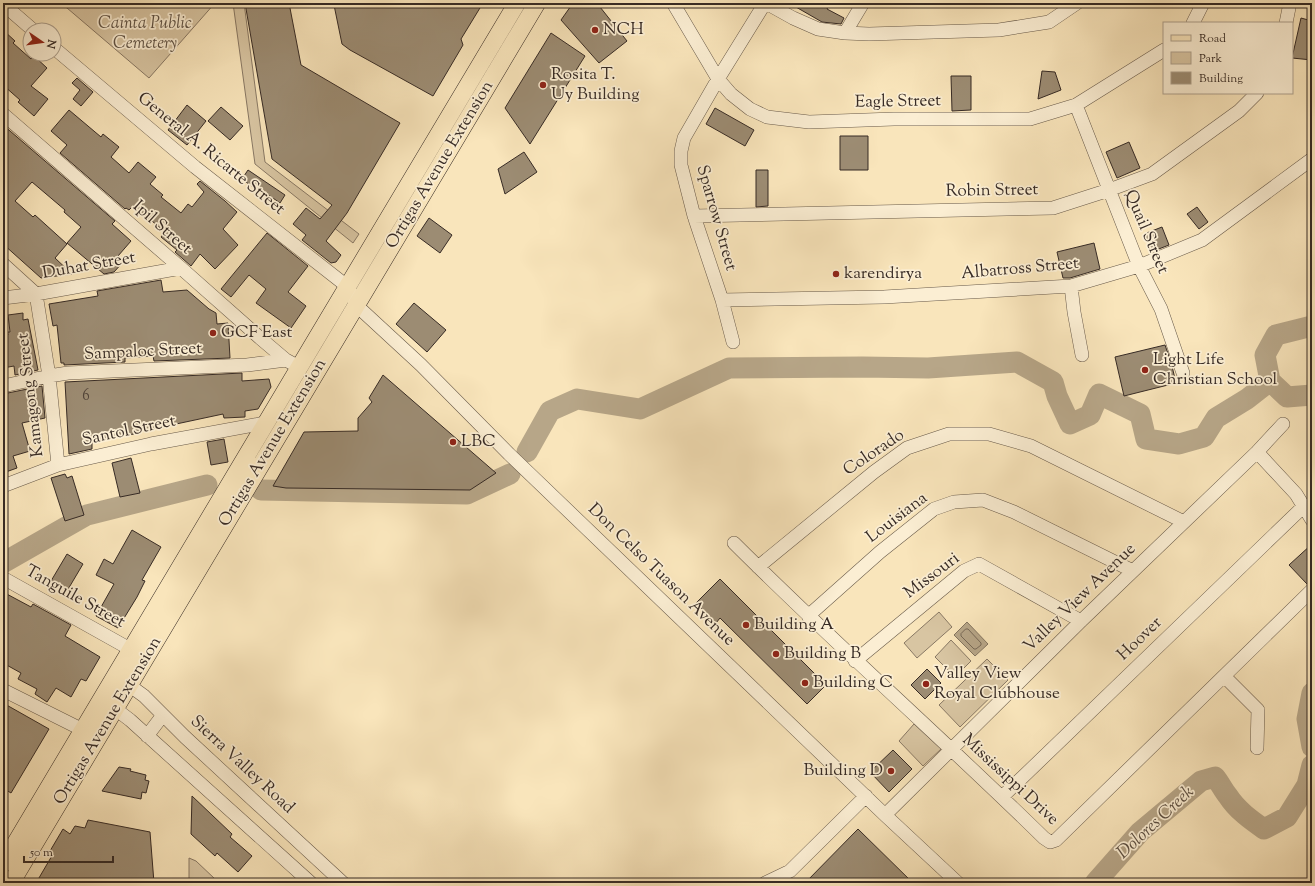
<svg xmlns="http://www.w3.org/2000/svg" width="1315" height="886" font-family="'Sorts Mill Goudy',serif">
	<rect width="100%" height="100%" fill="#f9e5bb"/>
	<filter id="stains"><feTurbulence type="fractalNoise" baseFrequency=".005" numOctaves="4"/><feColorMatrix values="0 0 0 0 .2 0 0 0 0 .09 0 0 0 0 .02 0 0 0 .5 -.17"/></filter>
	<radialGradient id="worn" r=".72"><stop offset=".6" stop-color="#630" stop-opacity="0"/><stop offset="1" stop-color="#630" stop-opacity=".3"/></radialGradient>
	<path fill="#d8c5a2" stroke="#887864" d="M59,3H215L149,78L67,8Z
		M233,3H244L265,162L359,234L353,243L255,164Z
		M939,612L952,627L917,658L904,643Z
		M951,640L971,661L955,677L935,657Z
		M987,659L1008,680L960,727L939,705Z
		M914,724L941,749L923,766L899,741Z
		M189,858L196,861L215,879L212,883H189Z"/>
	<path fill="#b7a688" stroke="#847560" d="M967,622L988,644L975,656L954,635Z"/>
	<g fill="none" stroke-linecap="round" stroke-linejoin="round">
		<path stroke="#776856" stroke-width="1" d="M966,629H968L981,643V645L976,649H974L961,636V634Z"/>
		<path stroke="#b7a688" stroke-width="21" d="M1312,326L1276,335L1265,355L1270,381L1287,397L1312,395
			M527,452L550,411L577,399L640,409L729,368L862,367L928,368L1017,362L1053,382L1057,396L1070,424L1090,415L1099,394L1140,414L1146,439L1179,444L1204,437L1216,418L1247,399L1270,381
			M261,490L467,494L510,474
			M3,563L87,515L207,485
			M1312,693L1307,719L1312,747
			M1095,883L1140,832L1201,781L1215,777C1220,783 1223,790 1228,796C1237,810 1251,820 1264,829L1287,817L1307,785L1312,765"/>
	</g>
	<path fill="#9c8c73" stroke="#372b25" d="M245,3H289L301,65L400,123L347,213L326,241L341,255L336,262L331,263L302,240L306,235L293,224L306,208L320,219L332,205L272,159Z
		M352,3H483L461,39L463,45L433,96L350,50L342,44L334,5Z
		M573,3H593L600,7L627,41L599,63L561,20Z
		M789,3H830L827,9L844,18L841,24L822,22Z
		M1301,18L1312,21V60L1292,58Z
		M3,30L15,41L13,43L31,59L34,56L47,68L31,86L48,99L34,116L18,102L20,100L3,85Z
		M551,33L585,56L530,144L505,108Z
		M1042,71L1055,72L1061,90L1038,99Z
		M951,76H971V110L952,111Z
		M77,78L93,92L81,106L73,99L80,90L72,83Z
		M187,105L206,121L187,145L168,130Z
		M221,107L243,126L230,140L208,121Z
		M715,108L754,130L745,146L706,124Z
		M69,110L101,137L103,134L119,147L111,157L129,173L138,162L156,177L150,184L163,195L161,197L181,213L188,204L192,207L204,192L197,184L200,181L225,201L237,212L223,229L238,245L215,269L200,254L191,266L175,252L177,250L161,237L165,232L146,216L145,217L132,207L129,210L126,208L125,209L60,153L67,145L51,131Z
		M3,125L115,221L112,224L131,241L118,256L124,261L114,272L104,274L67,243L81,227L64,212L65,210L32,182L15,201L33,217L35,215L67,244L55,258L72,274L41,278L3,244Z
		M840,136H868V170H840Z
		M1129,142L1140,168L1117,178L1106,152Z
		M524,152L537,172L505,194L498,169Z
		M248,170L285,195L280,203L260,189L258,191L242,179Z
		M756,170H768V206L756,207Z
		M1197,207L1208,222L1199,229L1187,214Z
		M429,218L452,235L440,253L417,236Z
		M1162,227L1169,245L1151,252L1144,234Z
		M267,233L308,266L288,292L306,306L291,328L256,303L266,289L249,275L231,297L221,289Z
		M1094,243L1100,269L1070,278H1063L1057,252Z
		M161,280L163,292L187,290L209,309L216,313L217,324L228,323L230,358L154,361L153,356L125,358V362L64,365V363H61L57,325L53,326L49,304L98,296L97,291Z
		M414,303L446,330L427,352L396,324Z
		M23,313V320L28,319L38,370L15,375L14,366L3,368V336L8,335L7,332H10L8,315Z
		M1165,345L1171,362L1176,383L1124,396L1115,357Z
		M242,373V381L269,379L271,387L258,409L245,411V417L224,418L223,414L134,433V434L92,441V449L69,454L65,382Z
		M383,375L496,473L470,490L286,488L273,486L304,432L358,431V418L372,402L369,398Z
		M42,386L45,418L22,423L30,451L13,456L17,468L3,473V394Z
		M224,439L228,462L211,465L207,442Z
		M131,458L140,493L120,497L112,463Z
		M65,474L67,478L72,476L84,515L65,521L51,478Z
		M132,530L161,547L142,580L145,581L137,597L118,628L96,616L114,584L96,575L104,559L113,564Z
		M1312,544V582L1307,584L1289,565Z
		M67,554L83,564L67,591L51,581Z
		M720,579L826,685L807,704L720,618L716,623L696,603Z
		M3,592L31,607L33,604L71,625L65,636L100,657L86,681L81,679L71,697L56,688L47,702L35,694L37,689L18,679L21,673L3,663Z
		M927,669L941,683L925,699L911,685Z
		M3,703L49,729L11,793L3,788Z
		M893,750L912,769L889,792L870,772Z
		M119,767L131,769L130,771L146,775L145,780L149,781L146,793L142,792L141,799L102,791Z
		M192,796L232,834L230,837L252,856L238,872L217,853L215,856L191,834Z
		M88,820L150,832L154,883H36L53,854L50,851L63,829L70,834L75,826L85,828Z
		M858,829L913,883H805Z"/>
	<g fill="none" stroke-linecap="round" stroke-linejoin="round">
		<g stroke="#685a4a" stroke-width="14">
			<path id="minor" d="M673,3L718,79L731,94L750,109L767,117L809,122L894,119H1030L1076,105L1164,50
				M766,3L793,18L818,29L845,33L869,34L999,30L1049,22L1077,3
				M3,4L33,30
				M1193,23L1203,3
				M1286,23L1290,3
				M845,33L863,3
				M54,48L195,167L348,287L356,305L421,365L509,454L885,815L958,883
				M1076,105L1139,266L1161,309L1183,373
				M3,114L181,268L260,338L286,360L299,367
				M694,216L1053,208L1109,190L1152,174L1239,111L1257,93
				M3,264L36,294L49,376L58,465
				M1071,286L1074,312L1082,355
				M3,298L36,294L181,268
				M722,300L884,297L1071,286L1139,266L1202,240L1312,159
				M733,342L722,300L694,216L681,165V151L684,138L718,79L765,3
				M3,386L49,376L68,373L247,365L286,360
				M1257,452L1296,494L1312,520
				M3,486L58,465L151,444L265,423
				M734,543C835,644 942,738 1044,838L1050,842L1056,840L1312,590
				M758,567L874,472L907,448L949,434H989L1031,446L1184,522
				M3,578L130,649
				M808,616L880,552L934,509L954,502L983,500L1014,512L1133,571
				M855,661L964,571L979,564L1081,621
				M1224,676L1258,710L1257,748
				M122,680L144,696L185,737L343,883
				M3,690L83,730
				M109,704L130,720L311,883
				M147,736L163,715
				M1002,797L1303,507
				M885,815L1081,621L1257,452L1283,424
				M765,883L790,871L866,796"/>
		</g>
		<g stroke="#372b25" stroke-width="18">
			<path id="major" d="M3,864C173,577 346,290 517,3
				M11,883L537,3"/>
		</g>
		<use href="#minor" stroke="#fbeed3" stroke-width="13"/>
		<use href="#major" stroke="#f9e5bb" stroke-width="17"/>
	</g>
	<g fill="#8f2418" stroke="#fbeed3" stroke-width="1.5">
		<circle cx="595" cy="30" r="4"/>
		<circle cx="543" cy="85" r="4"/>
		<circle cx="836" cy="274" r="4"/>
		<circle cx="213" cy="333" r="4"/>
		<circle cx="1145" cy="370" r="4"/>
		<circle cx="453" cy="442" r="4"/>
		<circle cx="746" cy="625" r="4"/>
		<circle cx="776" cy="654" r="4"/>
		<circle cx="805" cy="683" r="4"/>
		<circle cx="926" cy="684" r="4"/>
		<circle cx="891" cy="771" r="4"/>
	</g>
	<g text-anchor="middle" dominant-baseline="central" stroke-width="3.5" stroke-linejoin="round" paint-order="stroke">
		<g font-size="15" fill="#504338">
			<text x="86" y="396">6</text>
		</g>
		<g font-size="17" font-style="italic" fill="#5f5244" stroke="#fbeed3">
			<text x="145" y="24">Cainta Public<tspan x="145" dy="20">Cemetery</tspan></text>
		</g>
		<g font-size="17" fill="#372b25" stroke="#fbeed3" text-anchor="start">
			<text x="603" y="30">NCH</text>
			<text x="551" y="75">Rosita T.<tspan x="551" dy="20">Uy Building</tspan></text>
			<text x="844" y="274">karendirya</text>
			<text x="221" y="333">GCF East</text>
			<text x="1153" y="360">Light Life<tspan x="1153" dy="20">Christian School</tspan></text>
			<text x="461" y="442">LBC</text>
			<text x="754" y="625">Building A</text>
			<text x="784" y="654">Building B</text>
			<text x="934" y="674">Valley View<tspan x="934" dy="20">Royal Clubhouse</tspan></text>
			<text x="813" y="683">Building C</text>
			<text x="883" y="771" text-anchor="end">Building D</text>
		</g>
		<g font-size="17" fill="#372b25" stroke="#fbeed3">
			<text transform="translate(898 102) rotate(-1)">Eagle Street</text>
			<text transform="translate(211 154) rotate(39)">General A. Ricarte Street</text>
			<text transform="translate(440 165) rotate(-59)">Ortigas Avenue Extension</text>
			<text transform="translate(992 191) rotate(-1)">Robin Street</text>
			<text transform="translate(716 218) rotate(74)">Sparrow Street</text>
			<text transform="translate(162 228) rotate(41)">Ipil Street</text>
			<text transform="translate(1146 232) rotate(67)">Quail Street</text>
			<text transform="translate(89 266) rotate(-10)">Duhat Street</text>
			<text transform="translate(1020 269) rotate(-5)">Albatross Street</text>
			<text transform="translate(143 352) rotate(-3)">Sampaloc Street</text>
			<text transform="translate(31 395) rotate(-97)">Kamagong Street</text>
			<text transform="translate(129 431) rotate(-12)">Santol Street</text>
			<text transform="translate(273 443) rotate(-59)">Ortigas Avenue Extension</text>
			<text transform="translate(874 453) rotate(-34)">Colorado</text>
			<text transform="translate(897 518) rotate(-37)">Louisiana</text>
			<text transform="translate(661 575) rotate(44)">Don Celso Tuason Avenue</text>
			<text transform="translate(932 576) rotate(-37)">Missouri</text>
			<text transform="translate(75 597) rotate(29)">Tanguile Street</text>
			<text transform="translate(1080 598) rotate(-44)">Valley View Avenue</text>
			<text transform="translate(1140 639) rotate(-44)">Hoover</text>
			<text transform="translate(108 721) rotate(-59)">Ortigas Avenue Extension</text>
			<text transform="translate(242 765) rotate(43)">Sierra Valley Road</text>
			<text transform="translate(1010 780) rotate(43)">Mississippi Drive</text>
		</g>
		<g font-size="18" font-style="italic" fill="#5d5043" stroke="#fbeed3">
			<text transform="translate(1156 823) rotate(-43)">Dolores Creek</text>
		</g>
	</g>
	<rect width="1315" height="886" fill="none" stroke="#f9e5bb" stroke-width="16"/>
	<rect x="4" y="4" width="1307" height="878" fill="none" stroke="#372b25" stroke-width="2"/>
	<rect x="8" y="8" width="1299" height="870" fill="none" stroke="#372b25"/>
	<rect x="1163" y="22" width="130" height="72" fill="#fbeed3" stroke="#ada08d"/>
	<rect x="1171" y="35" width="20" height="6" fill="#f9e5bb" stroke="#ada08d"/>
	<text x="1199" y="42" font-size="12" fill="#372b25">Road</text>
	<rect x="1171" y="52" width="20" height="12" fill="#d8c5a2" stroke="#ada08d"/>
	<text x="1199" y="62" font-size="12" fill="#372b25">Park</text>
	<rect x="1171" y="72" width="20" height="12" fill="#9c8c73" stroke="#ada08d"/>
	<text x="1199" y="82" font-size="12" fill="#372b25">Building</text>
	<g transform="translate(42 42) rotate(103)"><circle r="19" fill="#fbeed3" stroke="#ada08d"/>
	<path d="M0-3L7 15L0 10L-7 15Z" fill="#8f2418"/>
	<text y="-6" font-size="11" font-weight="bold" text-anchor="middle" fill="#372b25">N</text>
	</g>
	<path d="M24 856v6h89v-6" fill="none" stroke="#372b25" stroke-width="2"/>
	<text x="30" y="856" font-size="12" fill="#372b25" stroke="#fbeed3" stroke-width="3" paint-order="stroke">50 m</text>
	<rect width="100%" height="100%" filter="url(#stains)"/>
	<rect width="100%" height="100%" fill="url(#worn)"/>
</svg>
